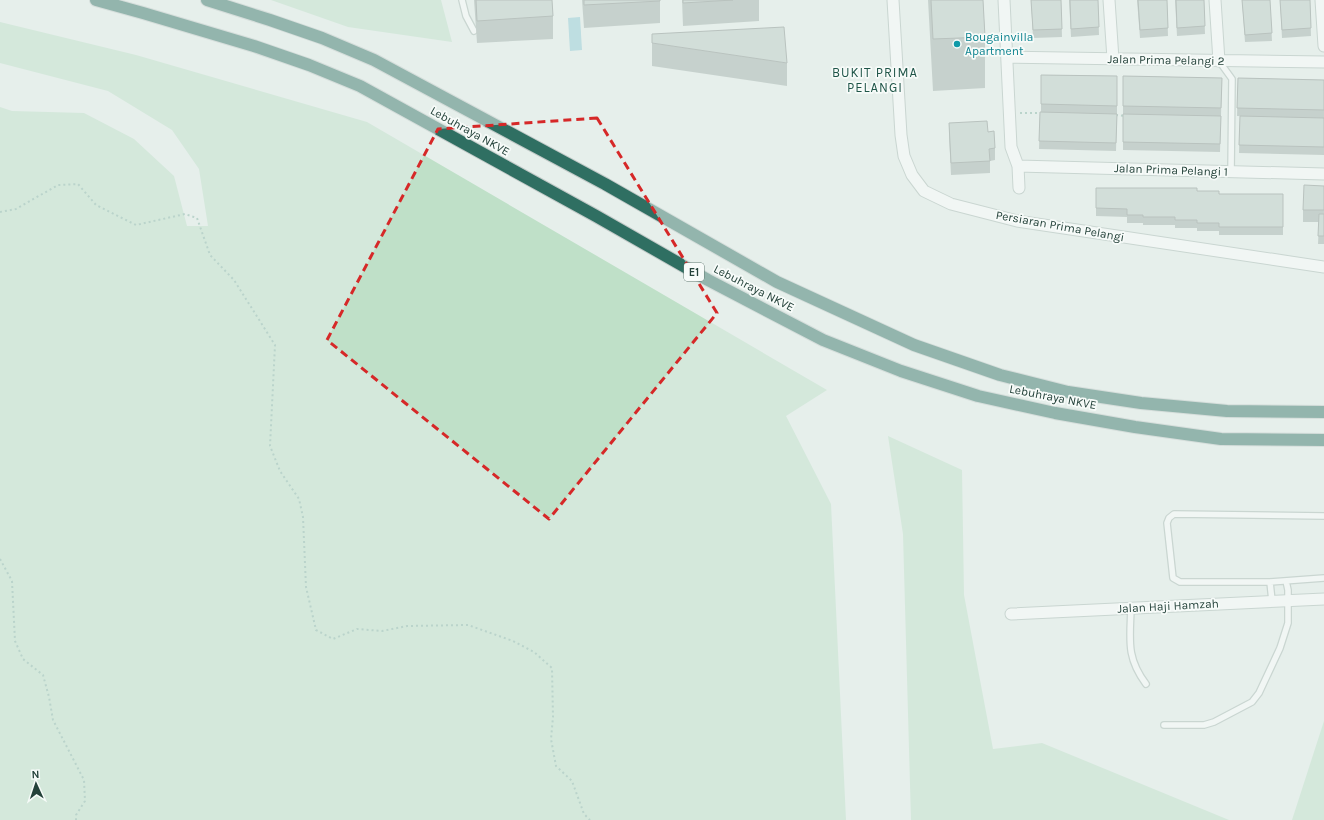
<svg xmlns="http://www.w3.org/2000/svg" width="1324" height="820" font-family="Karla,sans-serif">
	<rect width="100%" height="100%" fill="#e6efeb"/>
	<path fill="#bfe0c8" d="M271,0H441L452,42L348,27Z
		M0,22L136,55L367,122L827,390L786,416L831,504L846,820H0V107L12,111L84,113L134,139L174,176L187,226H208L199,169L172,130L108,91L0,63Z
		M888,436L962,470L964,595L993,749L1042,743L1229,820H911L903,534Z
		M1324,720V820H1292L1324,721Z"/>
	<path fill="#8ec9d4" d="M580,17L582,50L570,51L568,18Z"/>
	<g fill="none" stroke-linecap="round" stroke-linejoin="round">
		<g stroke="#a8b8b2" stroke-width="8">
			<path id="service" d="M462,0L466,16L474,31
				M1219,61L1232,79L1231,172
				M1270,582L1324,578
				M1272,601L1270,582H1180L1173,578L1167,523L1169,518L1174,514L1324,516
				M1131,608C1130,640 1126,657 1146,684
				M1164,725H1204L1214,722L1252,702L1259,693L1280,648L1288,623V590L1286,581"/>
		</g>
		<g stroke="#a8b8b2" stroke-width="13">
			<path id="minor" d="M893,0L901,135L904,156L912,175L924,191L951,204L1017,221L1324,267
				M1004,0L1011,147L1018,166L1019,188
				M1109,0L1113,59
				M1215,0L1219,61
				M1321,0L1324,46
				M1008,57L1324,62
				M1018,166L1324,174
				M1011,614L1324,599"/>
		</g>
		<g stroke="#c2cac8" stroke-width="14">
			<path id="motorway" d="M96,0L143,13L254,46L309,65L360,86L596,216L708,280L823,340L901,371L978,396L1055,413L1135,427L1221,439L1324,440
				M207,0L270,20L322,38L374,60L605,184L777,282L914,345L1000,375L1068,392L1141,403L1227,411L1324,412"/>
		</g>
		<path stroke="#86b3a5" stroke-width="2" stroke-dasharray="2 3" stroke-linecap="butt" d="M1020,113H1041
			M1116,115L1125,116
			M0,212L16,209L58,185L78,184L96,205L136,225L185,214L197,218L210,255L234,280L275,345L270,446L280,471L299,499L303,517L306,587L316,630L333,639L357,629L382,631L407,626L468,625L513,641L534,652L552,668L553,717L551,739L556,766L572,781L584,814L590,820
			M0,559L12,581L15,641L23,659L43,675L49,697L53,720L84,780L85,801L76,815V820"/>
		<use href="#service" stroke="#fff" stroke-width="5.5"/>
		<use href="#minor" stroke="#fff" stroke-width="11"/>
		<use href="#motorway" stroke="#2f6f62" stroke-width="12"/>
	</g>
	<path fill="#a1aea9" d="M474,0H552L553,16V39L477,43Z
		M582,0H660V23L584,28Z
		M682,0H759V21L683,26Z
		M928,0H983L985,37V88L933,91Z
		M1031,0H1061L1062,37L1033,38Z
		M1069,0H1098L1099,35L1071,37Z
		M1137,0H1167L1168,36L1140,38Z
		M1175,0H1204L1205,34L1177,36Z
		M1242,0H1270L1272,41L1245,42Z
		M1280,0H1310L1311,36L1282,38Z
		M652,43L787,63V86L652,66Z
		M1041,75L1117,76V114L1041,112Z
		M1123,76L1222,78L1221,116L1123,114Z
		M1238,78L1324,80V118L1237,116Z
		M1040,112L1117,114L1116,151L1039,149Z
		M1123,114L1221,116L1220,152L1123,150Z
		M1240,116L1324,118V155L1239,153Z
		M949,123L988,132L995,148V160L990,161V173L951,175L949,135Z
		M1324,186V244H1318L1319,222H1303V210Z
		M1096,188L1197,191L1219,194H1283V235H1219V231H1197V228H1175V225H1143V223H1127V217L1096,216Z"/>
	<path fill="#bbcac4" stroke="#838d89" d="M476,0H552L553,16L477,21Z
		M584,0H660V1L584,5Z
		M683,0H733L683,3Z
		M931,0H983L985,37L933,39Z
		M1031,0H1061L1062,29L1033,30Z
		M1070,0H1098L1099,27L1071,29Z
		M1138,0H1167L1168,28L1140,30Z
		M1176,0H1204L1205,26L1177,28Z
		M1242,0H1270L1272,33L1245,35Z
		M1280,0H1310L1311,28L1282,30Z
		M784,27L787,63L652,43V34Z
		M1041,75L1117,76V106L1041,104Z
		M1123,76L1222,78L1221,108L1123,106Z
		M1238,78L1324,80V110L1237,108Z
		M1040,112L1117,114L1116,143L1039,141Z
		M1123,114L1221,116L1220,144L1123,142Z
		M1240,116L1324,118V147L1239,145Z
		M987,121L988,132L994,131L995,148L989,149L990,161L951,163L949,123Z
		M1304,185L1324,186V210H1303Z
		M1096,188H1197V191H1219V194H1283V227H1219V223H1197V220H1175V217H1143V215H1127V209L1096,208Z
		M1319,214H1324V236H1318Z"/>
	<path d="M0 0H1324V820H0ZM597,118L717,313L549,519L327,340L438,129Z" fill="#e6efeb" fill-opacity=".55" fill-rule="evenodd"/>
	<path fill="none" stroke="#d62828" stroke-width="3" stroke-dasharray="8 5" stroke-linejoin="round" d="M597,118L717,313L549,519L327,340L438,129Z"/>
	<circle fill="#0f9aa8" stroke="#f7fbf9" stroke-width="1.5" cx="957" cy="44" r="4"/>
	<g text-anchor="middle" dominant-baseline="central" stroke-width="3.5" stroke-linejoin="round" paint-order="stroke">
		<rect fill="#f7fbf9" stroke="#637a73" stroke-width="1" x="684" y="263" width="20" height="18" rx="3"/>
		<g font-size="11" font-weight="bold" fill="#24423a">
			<text x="694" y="272">E1</text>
		</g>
		<g font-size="12" fill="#0d838f" stroke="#f7fbf9" text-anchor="start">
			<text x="965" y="37">Bougainvilla<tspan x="965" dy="14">Apartment</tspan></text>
		</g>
		<g font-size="12" fill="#24423a" stroke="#f7fbf9">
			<text transform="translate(1166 60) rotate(1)">Jalan Prima Pelangi 2</text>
			<text transform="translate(470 131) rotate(29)">Lebuhraya NKVE</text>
			<text transform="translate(1171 170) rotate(2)">Jalan Prima Pelangi 1</text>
			<text transform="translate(1060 226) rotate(10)">Persiaran Prima Pelangi</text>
			<text transform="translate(754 288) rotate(27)">Lebuhraya NKVE</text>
			<text transform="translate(1053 397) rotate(11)">Lebuhraya NKVE</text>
			<text transform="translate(1168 606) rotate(-3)">Jalan Haji Hamzah</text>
		</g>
		<g font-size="13" letter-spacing="1" fill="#1f5548" stroke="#f7fbf9">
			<text x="875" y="72">BUKIT PRIMA<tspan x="875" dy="15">PELANGI</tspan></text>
		</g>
	</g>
	<g transform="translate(36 784) rotate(357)" stroke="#f7fbf9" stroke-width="3" paint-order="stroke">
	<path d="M0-3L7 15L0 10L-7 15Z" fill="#24423a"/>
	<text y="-6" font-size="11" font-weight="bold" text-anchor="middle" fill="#24423a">N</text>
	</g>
</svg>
